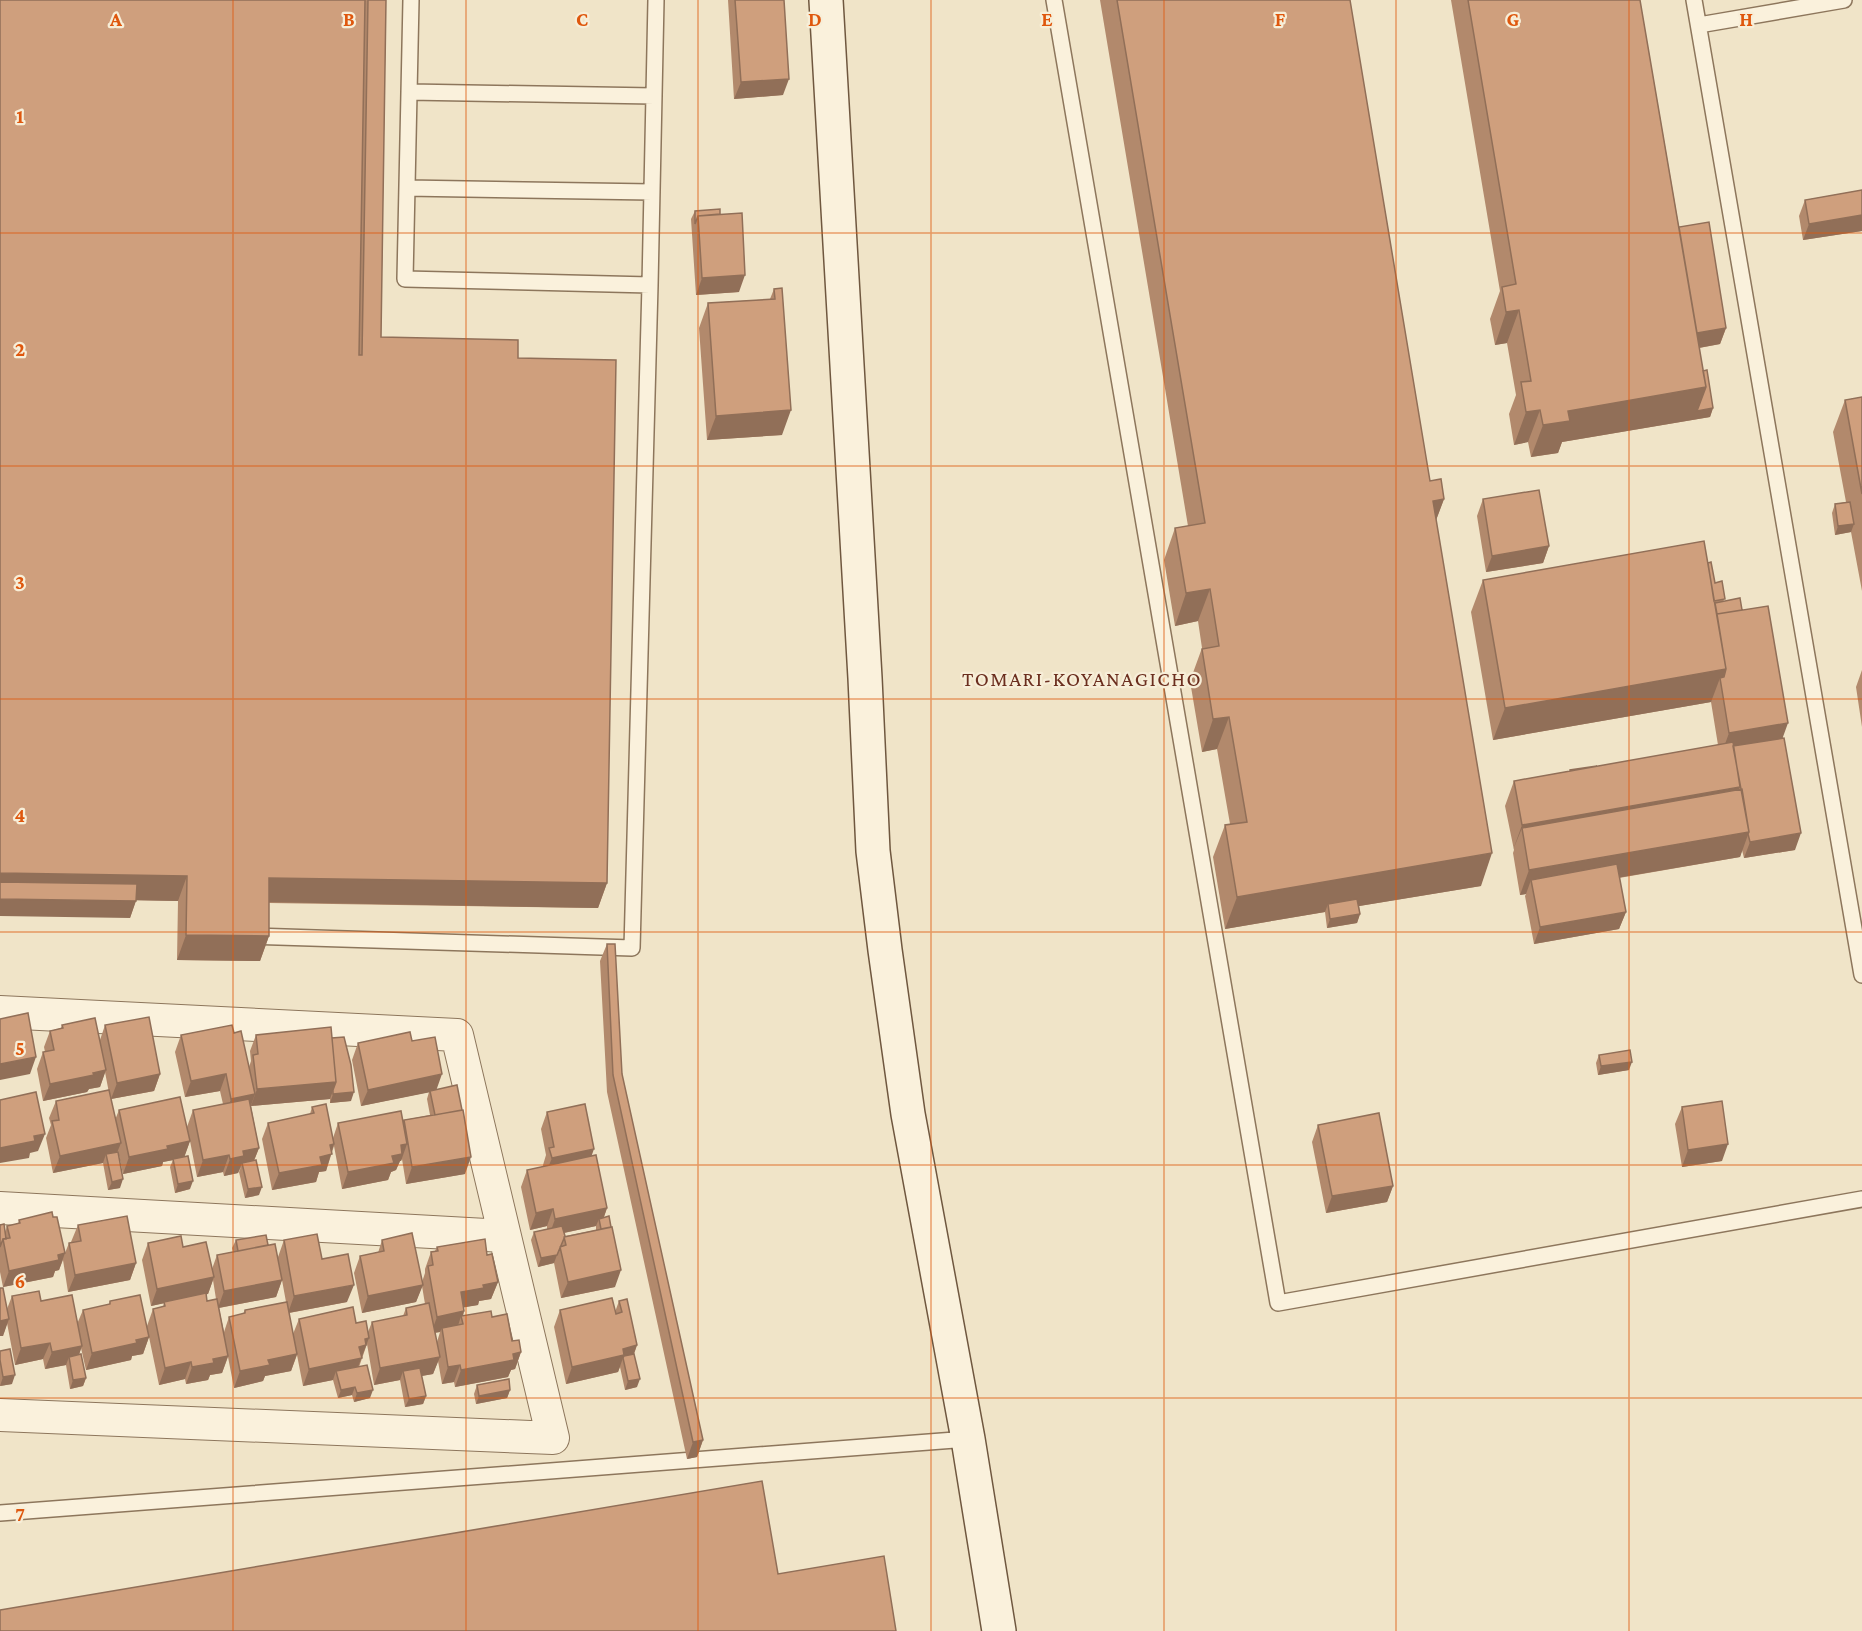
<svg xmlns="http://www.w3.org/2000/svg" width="1862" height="1631" font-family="'Crimson Pro',serif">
	<rect width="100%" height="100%" fill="#f0e4c8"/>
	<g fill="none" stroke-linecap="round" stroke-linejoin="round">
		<g stroke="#8d765c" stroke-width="18">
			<path id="lane" d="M1054,0L1278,1303L1862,1199
				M1694,0L1862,975
				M1699,25L1844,0
				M409,92L654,96
				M407,188L652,192
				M650,285L656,0
				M250,936L632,948L650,285L405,279L411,0
				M0,1513L968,1439"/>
		</g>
		<g stroke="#8d765c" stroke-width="34">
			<path id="street" d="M0,1012L457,1035L553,1438L0,1415
				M0,1208L504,1236"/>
		</g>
		<g stroke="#6f573f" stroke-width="36">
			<path id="secondary" d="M826,0L865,678L873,851L885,950L908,1114L968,1439L999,1631"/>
		</g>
		<use href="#lane" stroke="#faf1dc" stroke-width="15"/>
		<use href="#street" stroke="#faf1dc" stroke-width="32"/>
		<use href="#secondary" stroke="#faf1dc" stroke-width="33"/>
	</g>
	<path fill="#b2896c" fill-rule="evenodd" d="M0,0H386L381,337L518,358L607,883L598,908L269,903V936L260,961L177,960L178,901L136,900L130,918Z
		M728,0H784L783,95L734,99Z
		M1100,0H1350L1430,481L1444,499L1436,520L1481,886L1359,906L1360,914L1357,923L1327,928L1325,912L1225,929L1213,857L1225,825L1230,824L1217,749L1202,752L1190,681L1202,648L1198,621L1175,626L1164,560L1175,528L1188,526Z
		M1451,0H1640L1679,227L1726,328L1720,344L1699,348L1703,371L1713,408L1710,417L1562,442L1558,453L1531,457L1528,442L1514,445L1509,414L1516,395L1507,343L1495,345L1490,319L1500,291Z
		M1862,190V231L1803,240L1799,216L1805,200Z
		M695,211L720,214L739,292L696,295L691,219Z
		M774,289L782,435L707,440L699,328L708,303L770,299Z
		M1862,397V591L1851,532L1835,535L1832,513L1835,504L1846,502L1833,432L1845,400Z
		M1483,499L1549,546L1543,563L1486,572L1477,516Z
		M1708,563L1715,583L1724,601L1742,610L1783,738L1795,850L1744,858L1742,850L1740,857L1619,878L1626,912L1619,929L1534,944L1525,896L1526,894L1520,895L1513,853L1514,850L1505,806L1514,781L1718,745L1711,702L1493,740L1471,612L1483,580Z
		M1862,670V727L1856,687Z
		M607,944L622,1074L703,1440L697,1457L687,1459L607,1092L600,961Z
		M62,1025L100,1040L105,1025L160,1074L154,1091L111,1099L115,1120L119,1110L187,1127L193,1110L223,1104L220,1091L185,1097L175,1052L181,1035L234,1033L249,1067L251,1061L250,1051L256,1035L332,1038L351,1101L330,1103V1099L251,1106L259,1148L254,1161L259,1195L245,1198L239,1172L241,1167L238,1173L224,1176L223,1172L197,1177L190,1141L184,1157L190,1189L175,1193L170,1167L173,1160L163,1162L162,1166L123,1174L118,1151L120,1188L108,1190L103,1163L53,1173L46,1138L51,1125L49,1118L56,1101L109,1093L105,1072L100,1087L89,1089L87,1092L43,1101L37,1069L43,1052H45L44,1047L50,1031L61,1028Z
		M412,1041L436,1089L465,1174L406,1184L402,1159L401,1161H400L396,1170L391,1172L388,1180L342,1189L334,1146L326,1171L319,1172L316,1182L272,1190L262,1139L268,1123L310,1114L312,1107L333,1138L338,1123H403L404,1120L430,1115L427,1099L429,1092L361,1106L352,1060L358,1043Z
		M1599,1055L1629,1070L1598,1075L1596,1063Z
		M1682,1107L1722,1161L1682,1167L1675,1124Z
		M547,1112L592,1156L607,1208L604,1217L615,1287L561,1298L554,1263L538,1267L531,1240L534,1232L547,1229V1226L530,1230L521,1187L527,1170L543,1167V1165L546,1155L541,1129ZM596,1226V1230L565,1236L564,1233Z
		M1318,1125L1393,1186L1387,1202L1326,1213L1312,1142Z
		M53,1217L65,1253L69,1243L71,1242L78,1225L136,1263L130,1280L68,1292L63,1260L59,1270L55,1271L53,1277L3,1287L0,1272V1225L5,1232L7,1226L18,1224L19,1220Z
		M236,1240L268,1245L278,1257L284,1240L322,1259L347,1302L289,1313L293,1334L299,1319L356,1323L368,1332L372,1322L403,1316L406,1308L425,1304L422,1286L416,1302L362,1313L354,1273L360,1256L378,1253L382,1240L422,1282L425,1273V1269L431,1252L435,1251L437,1247L487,1255L498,1282L491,1299L479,1301L478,1305L464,1307V1311L463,1316L492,1317L521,1352L515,1369L511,1370L508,1377L455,1387L454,1382L442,1384L438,1361L433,1374L421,1376L426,1396L423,1404L405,1407L400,1380L374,1385L367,1344L359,1367L370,1398L354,1402L352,1395L338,1398L333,1380L303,1386L297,1355L291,1371L265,1376L263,1381L234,1388L228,1357L222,1373L210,1375L208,1380L186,1384L185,1379L159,1385L149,1337L143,1354L132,1356L131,1360L86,1370L81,1348L79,1355L86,1378L83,1386L70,1389L66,1365L45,1369L43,1359L15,1365L7,1323L3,1336L7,1309L12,1296L41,1301L77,1324L83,1310L109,1305L110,1301L147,1326L153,1309L163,1307L164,1303L151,1306L142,1260L148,1243L183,1247L212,1269L217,1255L233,1252L232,1248ZM213,1280L216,1299L207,1301L206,1294H208ZM282,1280L286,1302L245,1310L243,1314L229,1317L224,1332L219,1308L276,1297ZM440,1332L437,1342L435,1333Z
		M619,1301L637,1345L634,1354L637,1387L625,1390L620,1367L618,1372L566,1384L554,1327L560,1310L615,1312Z
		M0,1351L12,1384L0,1386Z
		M477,1385L510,1390L507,1398L476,1404L474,1394Z"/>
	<path fill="#916f58" d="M789,79L783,95L734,99L741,82Z
		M1862,215V231L1803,240L1809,224Z
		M745,275L739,292L696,295L702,278Z
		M1519,310L1507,343L1495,345L1506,312Z
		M1726,328L1720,344L1682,351L1688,334Z
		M1706,387L1713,408L1710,417L1562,442L1558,453L1531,457L1543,425L1568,411Z
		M791,410L782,435L707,440L716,416Z
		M1540,410L1528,442L1514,445L1526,412Z
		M1444,499L1432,531L1433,501Z
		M1854,524L1851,532L1835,535L1838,526Z
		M1549,546L1543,563L1486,572L1492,556Z
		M1210,589L1198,621L1175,626L1186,593Z
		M1726,669L1721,685L1720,678L1711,702L1493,740L1505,708Z
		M1229,717L1217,749L1202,752L1213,719Z
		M1788,723L1779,748L1720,758L1729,733Z
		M1740,787L1731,811L1522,828L1513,850L1522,825Z
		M1749,832L1740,857L1534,892L1531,880L1526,894L1520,895L1529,870Z
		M1801,833L1795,850L1744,858L1750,842Z
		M1492,853L1481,886L1329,911L1328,904L1325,912L1225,929L1237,897Z
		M0,873L187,876L178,901L0,898Z
		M269,878L607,883L598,908L260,902Z
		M0,899L136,901L130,918L0,916Z
		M1626,912L1619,929L1534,944L1540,927Z
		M1360,914L1357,923L1327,928L1330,919Z
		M186,935L269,936L260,961L177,960Z
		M36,1057L30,1074L0,1080V1064Z
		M1632,1062L1629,1070L1598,1075L1601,1066Z
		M106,1070L100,1087L89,1089L87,1092L43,1101L50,1084Z
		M160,1074L154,1091L111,1099L117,1083Z
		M226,1074L220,1091L185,1097L191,1081Z
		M442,1074L436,1091L361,1106L368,1090Z
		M336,1082L330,1099L251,1106L257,1089Z
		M354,1092L351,1101L330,1103L333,1094Z
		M255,1094L249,1111L225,1116L231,1099Z
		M45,1134L38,1151L30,1153L29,1158L0,1163V1148L34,1136Z
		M190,1141L184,1158L163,1162L162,1166L123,1174L129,1157L167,1146Z
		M121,1143L114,1160L106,1154L103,1163L53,1173L60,1156Z
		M334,1144L326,1171L319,1172L316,1182L272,1190L279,1173L320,1157L330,1145Z
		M407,1144L401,1161H400L396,1170L391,1172L388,1180L342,1189L348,1172L392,1156L401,1145Z
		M1728,1144L1722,1161L1682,1167L1688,1150Z
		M259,1148L252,1165L242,1163L238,1173L224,1176L230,1159L243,1151Z
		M594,1149L588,1166L545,1175L552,1158Z
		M229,1155L223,1172L197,1177L203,1160Z
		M471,1157L465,1174L406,1184L412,1167Z
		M123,1179L120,1188L108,1190L112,1182Z
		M193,1181L190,1189L175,1193L178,1184Z
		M1393,1186L1387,1202L1326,1213L1332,1196Z
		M262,1187L259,1195L245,1198L248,1189Z
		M607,1208L601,1225L599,1219L596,1226L549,1236L555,1219Z
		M553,1209L547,1226L530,1230L536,1213Z
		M65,1253L59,1270L55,1271L53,1277L3,1287L9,1271Z
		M557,1255L554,1263L538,1267L541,1258Z
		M136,1263L130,1280L68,1292L75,1275Z
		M621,1270L615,1287L561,1298L568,1282Z
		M214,1277L208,1294L151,1306L157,1289Z
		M282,1280L276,1297L218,1308L224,1291Z
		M498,1282L491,1299L479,1301L478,1305L455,1309L461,1292L483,1285Z
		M354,1285L347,1302L288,1313L294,1296Z
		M423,1285L416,1302L362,1313L368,1296Z
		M464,1311L462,1319L461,1316L457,1329L442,1328L440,1332L431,1333L437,1317Z
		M9,1319L3,1336H0V1321Z
		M149,1337L143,1354L132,1356L131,1360L86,1370L92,1353Z
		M369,1338L355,1375L336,1371L333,1380L303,1386L309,1369L359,1347L365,1339Z
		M50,1343L43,1359L15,1365L21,1348Z
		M637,1345L631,1362L623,1358L618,1372L566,1384L572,1367L623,1349Z
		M82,1346L76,1363L69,1357L66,1365L45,1369L52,1352Z
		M521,1352L515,1369L511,1370L508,1377L455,1387L461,1370Z
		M297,1354L291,1371L265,1376L263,1381L234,1388L240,1371L268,1360Z
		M228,1356L222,1373L210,1375L208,1380L186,1384L192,1367L213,1359Z
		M440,1357L433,1374L405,1379L403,1371L400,1380L374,1385L380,1368Z
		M191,1362L185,1379L159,1385L165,1368Z
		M460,1365L454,1382L442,1384L448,1367Z
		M15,1375L12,1384L0,1386L3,1377Z
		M86,1378L83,1386L70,1389L73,1380Z
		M640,1379L637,1387L625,1390L628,1381Z
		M355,1387L352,1395L338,1398L341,1390Z
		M373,1390L370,1398L354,1402L357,1393Z
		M510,1390L507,1398L476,1404L479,1396Z
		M426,1396L423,1404L405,1407L409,1399Z
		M703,1440L697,1457L687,1459L693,1442Z"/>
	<path fill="#cf9f7d" stroke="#916f58" stroke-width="1.5" d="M0,0H365L359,355H362L368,0H386L381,337L518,340V358L616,360L607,883L269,878V936L186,935L187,876L0,873Z
		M735,0H784L789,79L741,82Z
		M1117,0H1350L1430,481L1441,479L1444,499L1433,501L1492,853L1237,897L1225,825L1247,822L1229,717L1213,719L1202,649L1219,646L1210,589L1186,593L1175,528L1205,523Z
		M1468,0H1640L1706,387L1568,411L1570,421L1543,425L1540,410L1526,412L1521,382L1531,381L1519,310L1506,312L1502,287L1516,284Z
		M1862,190V215L1809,224L1805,200Z
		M720,209V214L698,216L695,224V211Z
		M742,213L745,275L702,278L698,216Z
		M1709,222L1726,328L1697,333L1679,227Z
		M782,288L791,410L716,416L708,303L775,299L774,289Z
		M1707,370L1713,408L1697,411L1706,387L1703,371Z
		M1862,397V494L1845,400Z
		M1539,490L1549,546L1492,556L1483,499Z
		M1850,502L1854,524L1838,526L1835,504Z
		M1704,541L1726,669L1505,708L1483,580Z
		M1711,562L1715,583L1722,581L1725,599L1714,601L1708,563Z
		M1740,598L1742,610L1717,614L1715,603Z
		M1768,606L1788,723L1729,733L1720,678L1724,677L1726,669L1717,614Z
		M1784,738L1801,833L1750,842L1748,834L1749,832L1733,746Z
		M1733,742L1740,787L1522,825L1514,781Z
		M1597,766L1570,771V770Z
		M1742,789L1749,832L1529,870L1522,828Z
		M1617,864L1626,912L1540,927L1531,880Z
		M0,882L137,884L136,901L0,899Z
		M1357,899L1360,914L1330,919L1328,904Z
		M607,944H615L622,1074L703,1440L693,1442L613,1075Z
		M28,1013L36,1057L0,1064V1019Z
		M149,1017L160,1074L117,1083L105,1025Z
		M95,1018L106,1070L93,1073L94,1075L50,1084L43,1052L54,1050L50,1031L63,1028L62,1025Z
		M232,1025L234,1033L241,1031L255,1094L231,1099L226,1074L191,1081L181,1035Z
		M331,1027L336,1082L257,1089L253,1055L258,1054L256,1035Z
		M410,1032L412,1041L435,1037L442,1074L368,1090L358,1043Z
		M344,1037L351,1065L354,1092L333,1094V1090L336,1082L332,1038Z
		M1630,1050L1632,1062L1601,1066L1599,1055Z
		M457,1085L462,1110L435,1115L430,1091Z
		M109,1090L121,1143L60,1156L52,1121L59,1120L56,1101Z
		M36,1092L45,1134L34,1136L35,1141L0,1148V1100Z
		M180,1097L190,1141L167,1146L168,1149L129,1157L119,1110Z
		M249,1099L259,1148L243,1151L244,1156L230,1159L229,1155L203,1160L193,1110Z
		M1722,1101L1728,1144L1688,1150L1682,1107Z
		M326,1104L334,1144L330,1145L332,1154L320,1157L322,1165L279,1173L268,1123L314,1113L312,1107Z
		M585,1104L594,1149L552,1158L549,1148L554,1147L547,1112Z
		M463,1110L471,1157L412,1167L404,1120Z
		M401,1111L407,1144L401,1145L402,1154L392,1156L394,1163L348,1172L338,1123Z
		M1379,1113L1393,1186L1332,1196L1318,1125Z
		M118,1152L123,1179L112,1182L106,1154Z
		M596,1155L607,1208L555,1219L553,1209L536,1213L527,1170Z
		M188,1156L193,1181L178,1184L173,1159Z
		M256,1160L262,1187L248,1189L242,1163Z
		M52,1212L53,1217H57L65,1253L58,1255L59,1260L9,1271L3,1239L10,1238L7,1226L20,1223L19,1220Z
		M127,1216L136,1263L75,1275L69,1243L81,1241L78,1225Z
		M609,1216L611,1227L601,1229L599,1219Z
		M4,1224L6,1239H3L0,1247V1225Z
		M562,1226L565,1236L557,1255L541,1258L534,1232Z
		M612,1227L621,1270L568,1282L560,1247L566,1245L564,1237Z
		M412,1233L423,1285L368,1296L360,1256L384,1251L382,1240Z
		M317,1234L322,1259L348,1254L354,1285L294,1296L284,1240Z
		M266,1235L268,1245L238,1251L236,1240Z
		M181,1236L183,1247L206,1242L214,1277L157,1289L148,1243Z
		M485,1239L487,1255L492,1254L498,1282L483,1285L484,1288L461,1292L464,1311L437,1317L428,1266L433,1265L431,1252L438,1251L437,1247Z
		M275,1244L282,1280L224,1291L217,1255Z
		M0,1288H3L9,1319L0,1321Z
		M39,1291L41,1301L72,1295L82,1346L52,1352L50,1343L21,1348L12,1296Z
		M206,1293L207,1301L217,1299L228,1356L213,1359L214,1363L192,1367L191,1362L165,1368L153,1309L165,1306L164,1302Z
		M140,1295L149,1337L136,1340L137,1343L92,1353L83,1310L110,1304V1301Z
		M612,1298L616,1314L622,1312L619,1301L627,1299L637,1345L623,1349L624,1355L572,1367L560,1310Z
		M287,1302L297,1354L268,1360L270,1365L240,1371L229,1317L245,1313V1310Z
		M429,1303L440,1357L380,1368L372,1322L407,1315L406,1308Z
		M353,1307L356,1323L366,1321L369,1338L365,1339L366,1345L359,1347L362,1358L309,1369L299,1319Z
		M491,1311L492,1317L507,1314L512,1341L519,1340L521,1352L513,1354L514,1360L461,1370L460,1365L448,1367L442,1328L463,1324L461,1316Z
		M10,1349L15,1375L3,1377L0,1360V1351Z
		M81,1354L86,1378L73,1380L69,1357Z
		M634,1354L640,1379L628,1381L623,1358L624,1356Z
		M367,1365L373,1390L357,1393L355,1387L341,1390L336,1371Z
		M420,1368L426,1396L409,1399L403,1371Z
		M509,1379L510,1390L479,1396L477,1385Z
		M762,1481L778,1574L884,1556L896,1631H0V1610Z"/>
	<path fill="none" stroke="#df570d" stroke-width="1.5" stroke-opacity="0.55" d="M233,0V1631M466,0V1631M698,0V1631M931,0V1631M1164,0V1631M1396,0V1631M1629,0V1631M0,233H1862M0,466H1862M0,699H1862M0,932H1862M0,1165H1862M0,1398H1862"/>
	<g text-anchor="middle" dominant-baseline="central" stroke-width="4.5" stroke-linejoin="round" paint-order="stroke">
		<g font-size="21" letter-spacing="1.5" fill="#6b2e1e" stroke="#f7eed8">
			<text x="1082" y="679">TOMARI-KOYANAGICHO</text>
		</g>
	</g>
	<g font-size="20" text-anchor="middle" font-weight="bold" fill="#df570d" stroke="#f7eed8" stroke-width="4.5" stroke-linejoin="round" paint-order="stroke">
		<text x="116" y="26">A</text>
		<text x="349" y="26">B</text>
		<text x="582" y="26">C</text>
		<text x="815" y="26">D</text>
		<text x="1047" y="26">E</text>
		<text x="1280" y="26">F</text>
		<text x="1513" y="26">G</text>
		<text x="1746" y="26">H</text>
		<text x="20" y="123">1</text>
		<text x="20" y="356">2</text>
		<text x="20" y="589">3</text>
		<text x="20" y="822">4</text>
		<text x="20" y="1055">5</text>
		<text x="20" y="1288">6</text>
		<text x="20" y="1521">7</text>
	</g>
</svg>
